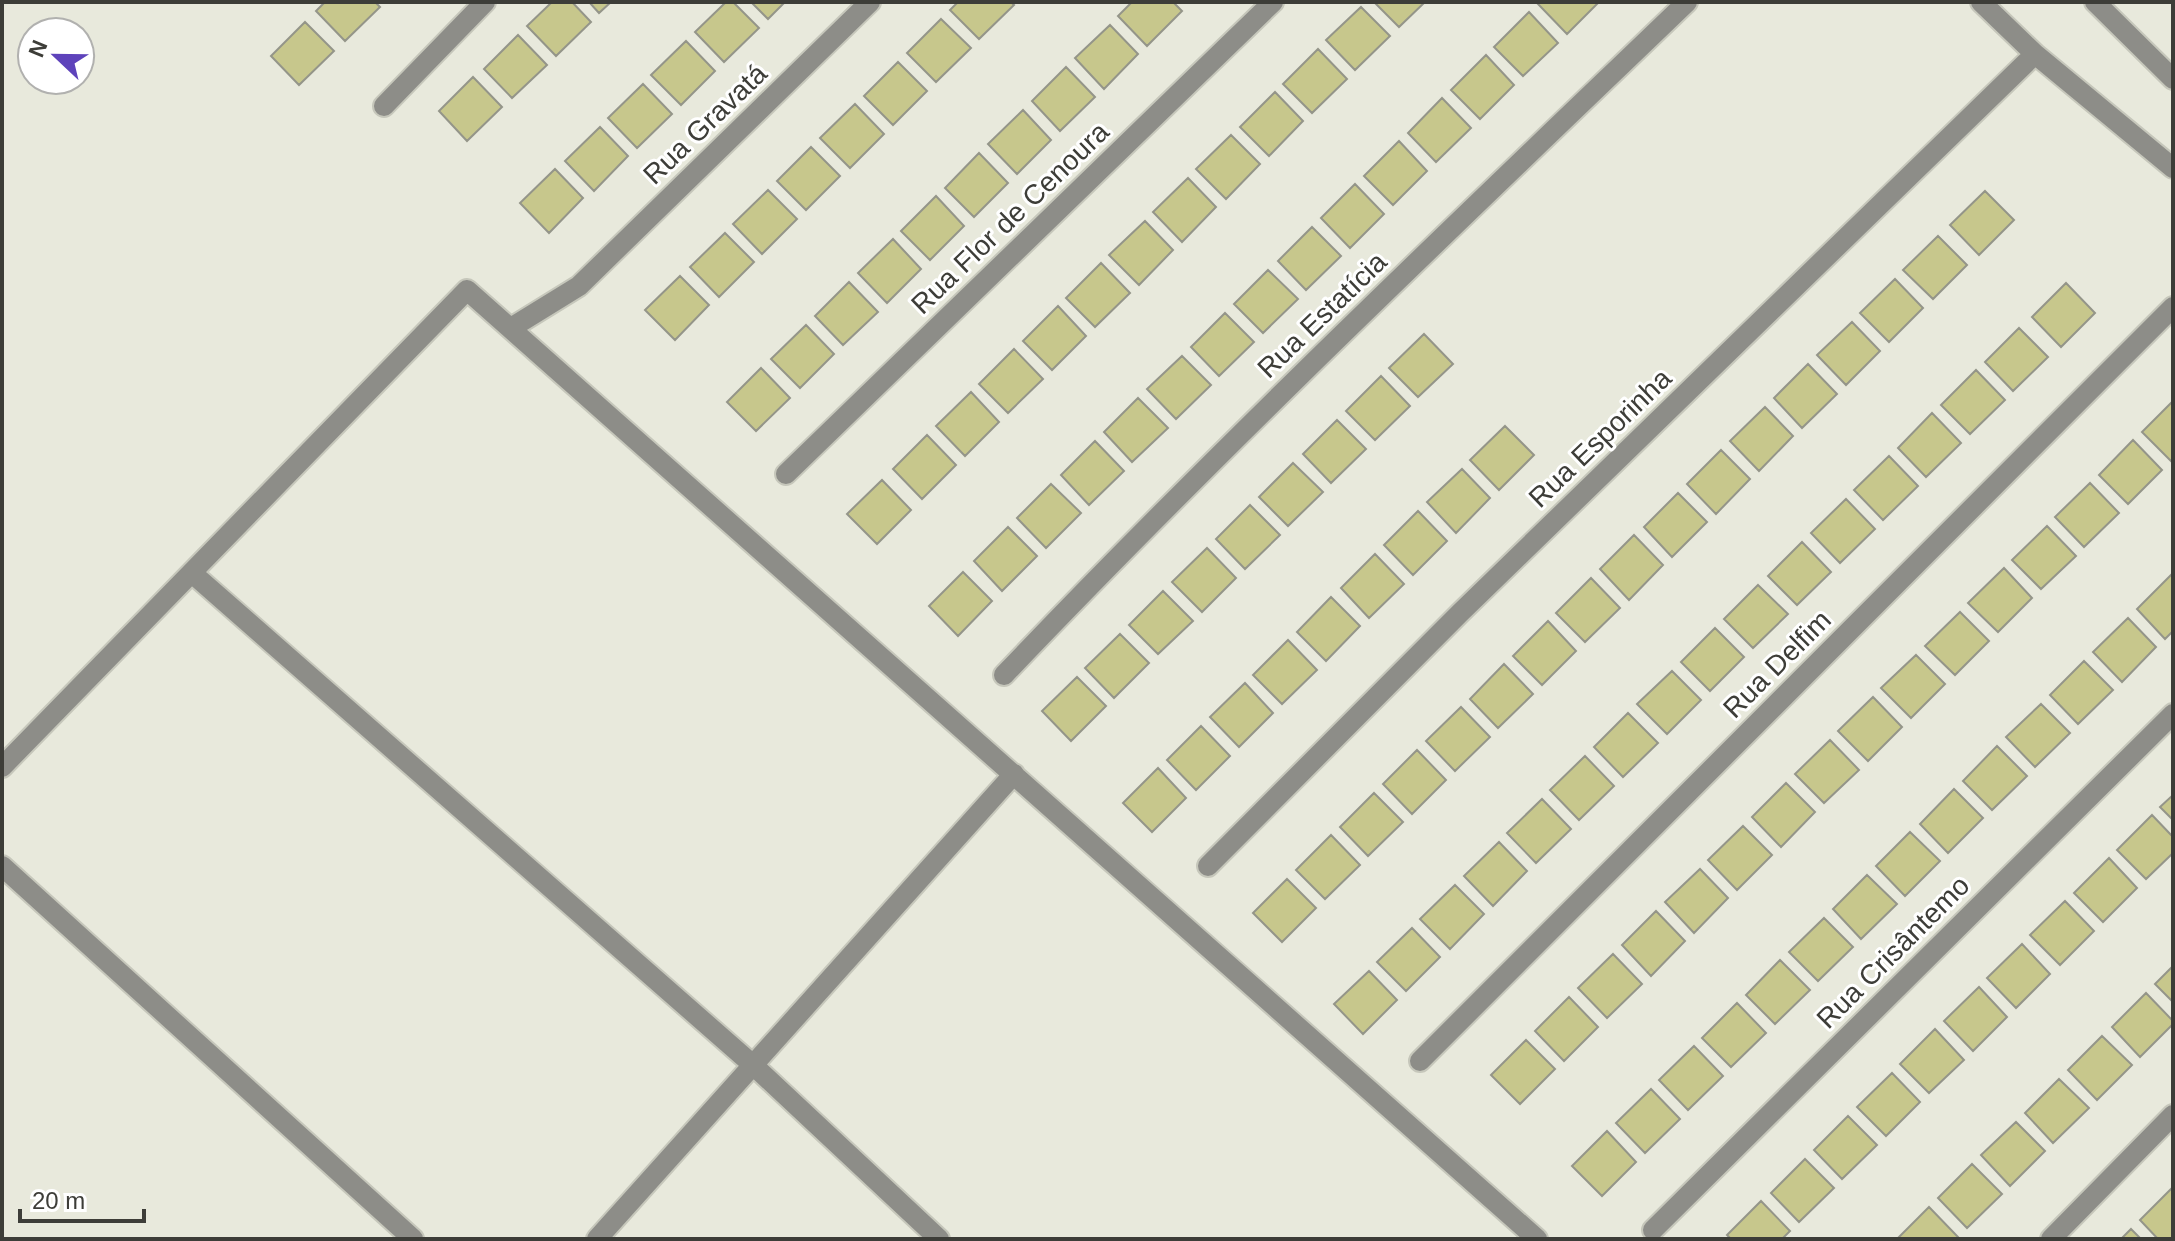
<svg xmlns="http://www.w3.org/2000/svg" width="2175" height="1241" font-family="Helvetica,sans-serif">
	<rect width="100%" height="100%" fill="#e8e9dc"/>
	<path fill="#c7c78c" stroke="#949589" stroke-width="2" d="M325,2H375L380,7L345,41L316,11Z
		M552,2H572L591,22L556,56L527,26Z
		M589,2H611L599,13Z
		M726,2H733L759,28L724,62L695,32Z
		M751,2H785L768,19Z
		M958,2H1011L1014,5L979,39L950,10Z
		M1132,2H1173L1182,11L1147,46L1118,16Z
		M1374,2H1425L1399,27Z
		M1540,2H1599L1567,34L1538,4Z
		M1361,7L1390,36L1355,70L1326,40Z
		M1529,12L1558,43L1523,76L1494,47Z
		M941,19L971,48L936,82L907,53Z
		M305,22L334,51L299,85L271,56Z
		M1110,25L1138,54L1104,89L1075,58Z
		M518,35L547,65L512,98L484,69Z
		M686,41L715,71L681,105L651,75Z
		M1318,49L1347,79L1312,113L1283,84Z
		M1486,55L1514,85L1480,119L1451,90Z
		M898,62L927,91L893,125L864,96Z
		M1066,67L1095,97L1060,131L1032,101Z
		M473,77L502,107L467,141L439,111Z
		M643,84L672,114L637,148L608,118Z
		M1275,92L1303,121L1269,156L1240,127Z
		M1442,98L1471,128L1436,162L1408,133Z
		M855,104L884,134L850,168L820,138Z
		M1023,110L1051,140L1017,174L988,144Z
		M600,127L628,156L594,191L565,161Z
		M1231,135L1260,164L1226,199L1196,169Z
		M1399,141L1427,171L1393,205L1364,176Z
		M811,147L840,176L806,210L777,181Z
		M979,153L1008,183L974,217L945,188Z
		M555,169L583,198L549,233L520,203Z
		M1188,178L1216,207L1182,242L1153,212Z
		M1355,184L1384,214L1350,248L1321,218Z
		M768,190L797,219L762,254L733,224Z
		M1985,191L2014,220L1979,255L1950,225Z
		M936,196L964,226L930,260L901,231Z
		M1145,221L1173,250L1139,285L1109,255Z
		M1312,227L1341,256L1306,290L1278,261Z
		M725,233L754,262L719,297L690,267Z
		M1938,236L1967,265L1933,299L1903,270Z
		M893,239L921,269L887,303L858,273Z
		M1101,263L1130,293L1095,327L1066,298Z
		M1268,270L1298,299L1263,333L1234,304Z
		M680,276L709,305L675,340L645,310Z
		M1895,279L1923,308L1889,342L1860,313Z
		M849,282L878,312L843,345L815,316Z
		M2066,283L2095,313L2061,347L2032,317Z
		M1058,306L1086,336L1052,370L1023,341Z
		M1225,313L1254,342L1219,376L1191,347Z
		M1852,322L1880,351L1846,385L1817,355Z
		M806,325L834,354L800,388L771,359Z
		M2019,328L2048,357L2013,391L1985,362Z
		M1424,334L1453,364L1418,397L1389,368Z
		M1014,349L1043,379L1008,413L979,384Z
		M1182,356L1211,385L1176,419L1147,389Z
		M1808,364L1837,394L1802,428L1774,398Z
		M761,368L790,398L756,431L727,402Z
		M1976,370L2005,400L1970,434L1941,405Z
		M1381,376L1410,406L1375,440L1346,411Z
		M971,392L999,422L965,456L936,426Z
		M1138,398L1168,428L1132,462L1104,432Z
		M2173,401V459L2171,461L2142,432Z
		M1765,407L1793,436L1759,471L1730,441Z
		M1932,413L1961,443L1926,477L1898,448Z
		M1337,420L1366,449L1331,483L1303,454Z
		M1505,426L1534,455L1499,490L1470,460Z
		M927,435L956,465L922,499L893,469Z
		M2133,440L2162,470L2128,504L2099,475Z
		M1095,441L1124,471L1089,505L1061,475Z
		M1721,450L1750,479L1716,514L1687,484Z
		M1889,456L1918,486L1883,520L1854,490Z
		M1293,463L1323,492L1288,526L1259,497Z
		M1462,469L1490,498L1456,533L1427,502Z
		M882,480L911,510L877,544L847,514Z
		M2090,483L2119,513L2084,547L2055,517Z
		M1051,484L1081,513L1046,548L1017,518Z
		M1678,493L1707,522L1672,557L1644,527Z
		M1846,499L1875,529L1840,563L1811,533Z
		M1250,505L1280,535L1245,569L1216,539Z
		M1418,511L1447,541L1413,575L1384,545Z
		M2047,526L2076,556L2041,589L2012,560Z
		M1008,527L1037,556L1002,591L974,561Z
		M1634,535L1663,565L1629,600L1600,569Z
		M1802,542L1831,572L1797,605L1768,576Z
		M1207,548L1236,578L1202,612L1172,582Z
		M1375,554L1404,584L1369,618L1341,588Z
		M2004,568L2032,598L1998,632L1968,603Z
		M963,572L992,601L958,636L929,606Z
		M2171,575L2173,577V631L2165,639L2137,609Z
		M1591,578L1620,608L1585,642L1556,613Z
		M1758,585L1788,614L1753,648L1724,619Z
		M1163,591L1193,621L1158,654L1129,625Z
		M1331,597L1360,626L1326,661L1297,632Z
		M1960,612L1989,641L1955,675L1925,646Z
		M2128,618L2156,647L2122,682L2093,652Z
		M1548,621L1576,651L1542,685L1513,656Z
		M1715,628L1744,657L1710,691L1681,662Z
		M1120,634L1149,663L1114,698L1085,668Z
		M1288,640L1317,670L1282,704L1253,675Z
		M1916,655L1945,684L1911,718L1881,688Z
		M2084,661L2113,690L2078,724L2050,695Z
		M1504,664L1533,694L1498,728L1470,699Z
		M1672,671L1701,700L1667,734L1637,704Z
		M1077,677L1106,706L1071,741L1042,711Z
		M1245,683L1273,713L1239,747L1210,717Z
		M1873,697L1902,727L1868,761L1838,731Z
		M2041,704L2070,733L2035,767L2006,737Z
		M1461,707L1490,737L1455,771L1426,741Z
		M1628,713L1658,743L1623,777L1594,747Z
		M1201,726L1230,756L1196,790L1167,760Z
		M1830,740L1859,770L1824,803L1795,774Z
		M1997,746L2027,776L1992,810L1963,781Z
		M1417,750L1446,780L1412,814L1383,784Z
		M1585,756L1614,786L1579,820L1550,790Z
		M1158,768L1186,798L1152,832L1123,803Z
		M1786,783L1815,812L1781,847L1752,817Z
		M1954,789L1983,818L1948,853L1920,824Z
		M1374,793L1403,822L1368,856L1340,827Z
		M2173,795V820L2160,807Z
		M1542,799L1571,829L1536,863L1507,833Z
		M2152,815L2173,837V853L2146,879L2117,850Z
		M1743,826L1772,855L1737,890L1708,860Z
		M1910,832L1940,861L1905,896L1876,866Z
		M1331,835L1360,865L1325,899L1296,870Z
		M1499,842L1527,871L1493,906L1464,876Z
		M2109,858L2137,888L2103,922L2074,893Z
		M1700,869L1728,898L1694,933L1665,902Z
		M1867,875L1897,904L1861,939L1833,909Z
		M1287,879L1316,908L1282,942L1253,913Z
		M1455,885L1484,914L1450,949L1420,919Z
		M2065,901L2094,931L2060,965L2030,935Z
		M1656,911L1685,941L1651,976L1622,945Z
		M1824,918L1853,947L1818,981L1789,952Z
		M1412,928L1440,957L1406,991L1377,962Z
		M2022,944L2050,974L2016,1008L1987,978Z
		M1613,954L1642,984L1607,1018L1578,988Z
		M1780,960L1810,990L1775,1024L1746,995Z
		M2173,966V1002L2155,984Z
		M1369,971L1397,1000L1363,1034L1334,1004Z
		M1979,987L2007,1017L1973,1051L1944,1021Z
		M2146,993L2173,1021V1024L2140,1057L2112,1027Z
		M1569,997L1598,1027L1564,1061L1535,1031Z
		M1737,1003L1766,1033L1731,1067L1702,1038Z
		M1935,1029L1964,1060L1929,1093L1900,1064Z
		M2102,1036L2132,1065L2097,1100L2068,1070Z
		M1526,1040L1555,1069L1520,1104L1491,1075Z
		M1694,1046L1723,1076L1688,1110L1659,1080Z
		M1892,1073L1920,1102L1886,1136L1857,1107Z
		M2059,1079L2089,1108L2053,1143L2025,1113Z
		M1651,1089L1680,1119L1645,1153L1616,1123Z
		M1848,1116L1877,1145L1842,1179L1814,1150Z
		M2016,1122L2045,1151L2010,1186L1981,1155Z
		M1607,1131L1636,1162L1602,1196L1572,1166Z
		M1805,1159L1834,1188L1799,1222L1771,1193Z
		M1972,1164L2002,1194L1967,1228L1938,1198Z
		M2173,1187V1239H2158L2140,1220Z
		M1761,1201L1790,1231L1782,1239H1731L1727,1235Z
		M1929,1207L1958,1237L1956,1239H1897Z
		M2131,1229L2141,1239H2121Z"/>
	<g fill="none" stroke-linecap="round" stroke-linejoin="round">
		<g stroke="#c6c7bb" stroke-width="24">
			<path id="minor" d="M1981,2L2035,54L2173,168
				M2095,2L2173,79
				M384,106L485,2
				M511,328L579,286L870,2
				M786,474L1273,2
				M192,573L753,1065L939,1239
				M1004,675C1224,444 1456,224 1687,2
				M2,767L467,290L1537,1239
				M2,866L413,1239
				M1208,866L1460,613L2035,54
				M1420,1061L2173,307
				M1653,1230L2173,714
				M597,1239L1014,774
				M2051,1239L2173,1115"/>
		</g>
		<use href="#minor" stroke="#8d8d88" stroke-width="20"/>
	</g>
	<g text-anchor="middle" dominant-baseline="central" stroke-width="6" stroke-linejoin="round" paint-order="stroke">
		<g font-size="28" fill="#3d3d38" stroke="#fff">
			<text transform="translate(705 124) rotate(-44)">Rua Gravatá</text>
			<text transform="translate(1010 218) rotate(-44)">Rua Flor de Cenoura</text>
			<text transform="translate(1322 315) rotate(-44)">Rua Estatícia</text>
			<text transform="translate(1600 438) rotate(-44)">Rua Esporinha</text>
			<text transform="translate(1777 664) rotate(-45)">Rua Delfim</text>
			<text transform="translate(1893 952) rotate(-45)">Rua Crisântemo</text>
		</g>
	</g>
	<rect width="2175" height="1241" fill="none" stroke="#3d3d38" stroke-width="8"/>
	<g transform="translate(56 56) rotate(292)"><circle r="38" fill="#ffffff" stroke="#b1b1af" stroke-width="2"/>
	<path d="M0-6L14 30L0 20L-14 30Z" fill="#5e43bb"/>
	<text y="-12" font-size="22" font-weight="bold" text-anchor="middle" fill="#3d3d38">N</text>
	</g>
	<path d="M20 1209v12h124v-12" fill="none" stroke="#3d3d38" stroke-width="4"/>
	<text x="32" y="1209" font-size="24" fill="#3d3d38" stroke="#ffffff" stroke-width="6" paint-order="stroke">20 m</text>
</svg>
